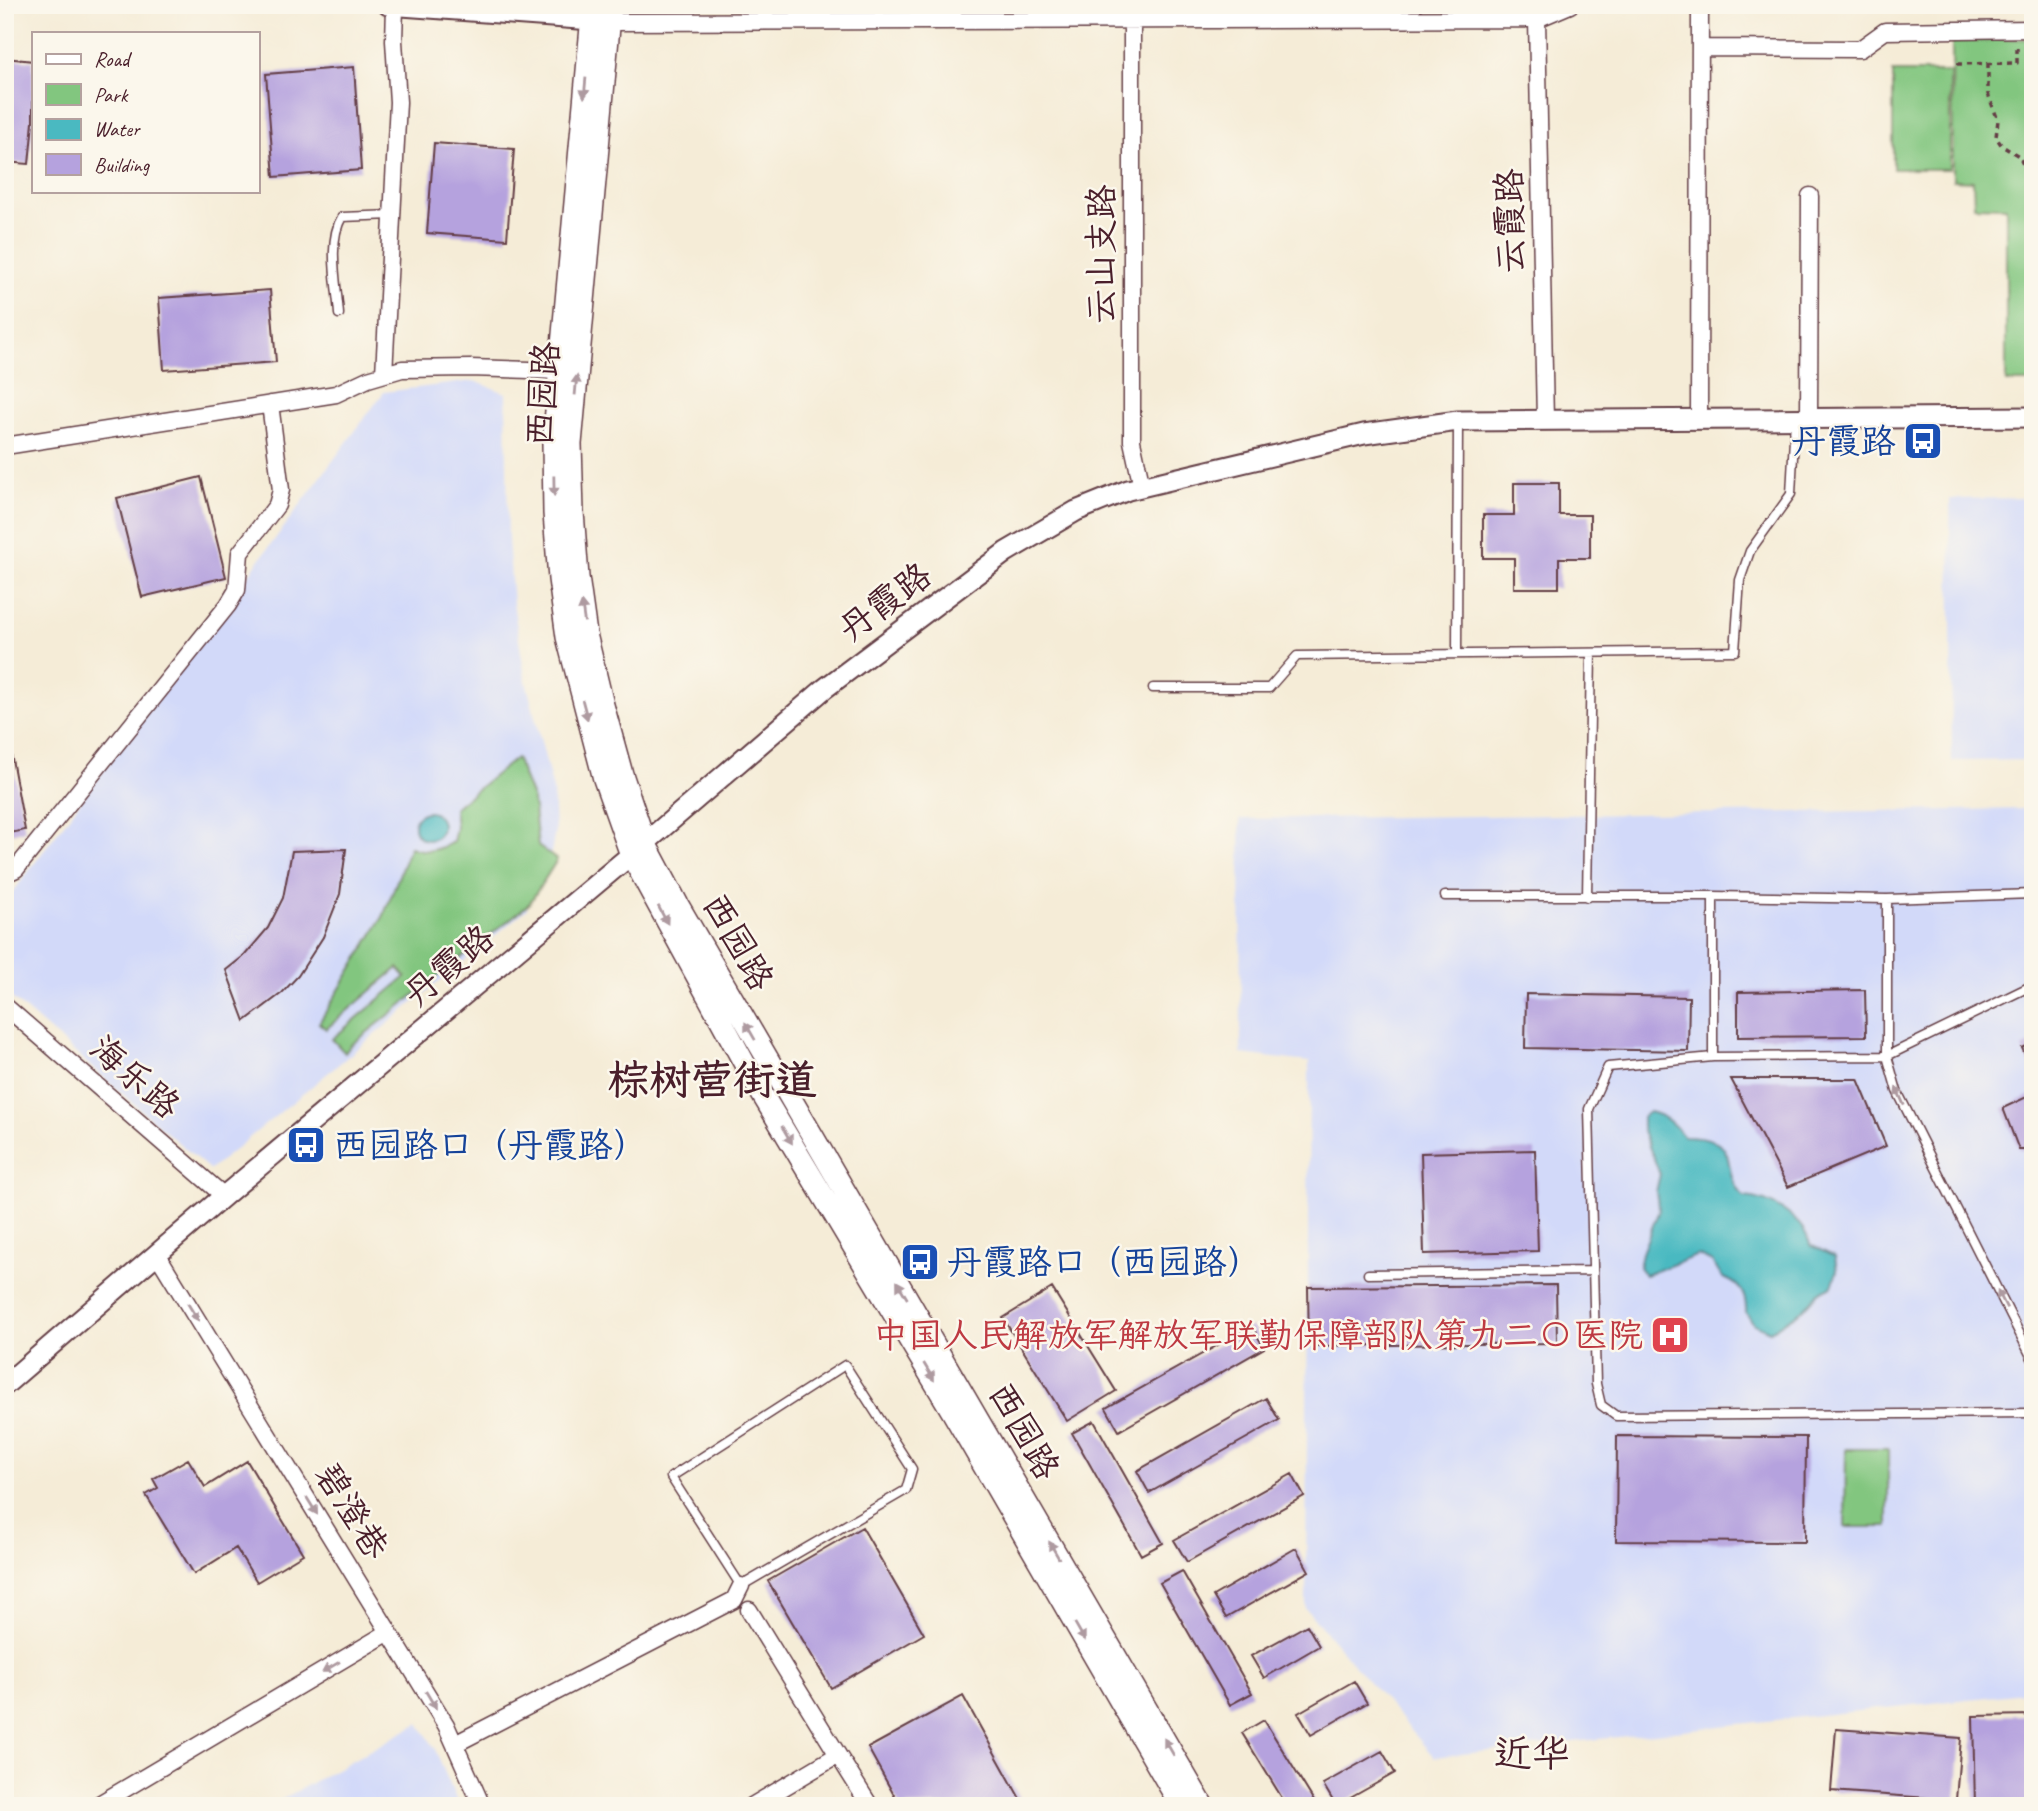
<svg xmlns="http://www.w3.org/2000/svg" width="2038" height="1811" font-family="Caveat,'LXGW WenKai TC',sans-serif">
	<rect width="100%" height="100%" fill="#fbf7ec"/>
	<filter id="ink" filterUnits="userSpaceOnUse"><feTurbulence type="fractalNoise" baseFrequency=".0143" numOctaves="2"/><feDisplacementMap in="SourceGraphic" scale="14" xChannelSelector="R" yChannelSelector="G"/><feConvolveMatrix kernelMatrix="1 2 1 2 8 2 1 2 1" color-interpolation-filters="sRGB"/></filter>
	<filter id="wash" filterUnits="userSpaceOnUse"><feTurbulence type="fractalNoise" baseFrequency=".00686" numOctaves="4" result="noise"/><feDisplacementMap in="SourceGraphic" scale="28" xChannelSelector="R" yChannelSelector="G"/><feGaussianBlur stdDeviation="1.57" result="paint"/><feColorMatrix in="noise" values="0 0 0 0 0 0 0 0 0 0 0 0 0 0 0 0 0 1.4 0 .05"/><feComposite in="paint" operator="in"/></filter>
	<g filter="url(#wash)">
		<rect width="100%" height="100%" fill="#f5ecd7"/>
		<path fill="#d2d9f9" d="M474,381L506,393L508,540L513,603L525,677L553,790L555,831L548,869L526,910L210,1170L5,992V903L384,392Z
			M2033,498V760L1952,761L1950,499Z
			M2033,809V1692L1434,1757L1306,1609L1309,1062L1241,1054L1240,819Z
			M419,1723L434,1747L459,1806H270Z"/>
		<path fill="#82c67f" stroke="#667255" stroke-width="2" d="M1952,39H2033V382H2006V207L1974,206L1973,181L1953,180Z
			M1893,72H1950V169H1893Z
			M516,758L533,800L538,846L557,860L529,904L350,1046L345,1053L332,1039L406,977L398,968L326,1029L319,1023L383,917L410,847C427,853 436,851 453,842L456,827L454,808Z
			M1846,1449H1888V1527H1845Z"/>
		<path fill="#4ab9c1" stroke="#4a6c76" stroke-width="2" d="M414 826a14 14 0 1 1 28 0a14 14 0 1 1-28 0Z
			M1649,1112C1666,1116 1673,1123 1683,1136C1749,1137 1715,1168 1744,1197C1770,1198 1804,1218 1810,1245L1835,1257L1837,1271L1832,1286L1818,1293L1804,1309L1770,1331L1754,1324L1746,1313C1747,1296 1740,1283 1723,1278L1712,1262L1698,1255L1645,1275L1639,1267L1642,1253L1659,1210L1656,1192L1660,1174L1642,1129V1117Z"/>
		<g id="blocks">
			<path fill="#b5a2de" d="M5,58L33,61V122L29,164L5,162Z
				M354,67L361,170L274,177L266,74Z
				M434,143L514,149L507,239L427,233Z
				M270,290L276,362L164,370L159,298Z
				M201,477L226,577L142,597L117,498Z
				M1514,483H1559V515H1590V558H1559V588H1514V558H1483V515H1514Z
				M5,721L25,830L5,834Z
				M346,849L340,894L323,937L298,976L282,993L245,1021L226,970L245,955L268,928L283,898L292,851Z
				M1865,990L1866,1036L1738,1037V992Z
				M1526,994L1689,997L1688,1051L1525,1048Z
				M2033,1043V1071L2022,1048Z
				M1731,1079H1858L1886,1146L1788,1187Z
				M2033,1094V1150H2019L2003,1108Z
				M1535,1150L1538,1251L1424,1254L1421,1153Z
				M1556,1285L1557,1343L1309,1346L1308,1287Z
				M1052,1288L1116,1391L1067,1421L1003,1318Z
				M1252,1326L1264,1348L1119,1431L1106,1408Z
				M1266,1398L1279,1420L1149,1493L1137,1471Z
				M1094,1421L1163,1543L1141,1555L1072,1433Z
				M1617,1436L1806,1437L1805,1542L1616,1541Z
				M188,1459L205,1487L247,1461L303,1554L257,1582L236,1548L194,1574L146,1495L158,1488L153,1479Z
				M1292,1474L1304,1496L1187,1562L1174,1540Z
				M862,1527L924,1634L831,1688L768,1581Z
				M1296,1548L1309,1571L1226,1618L1213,1596Z
				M1182,1571L1252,1693L1230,1705L1160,1583Z
				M1307,1625L1319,1646L1264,1678L1251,1656Z
				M1354,1681L1367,1703L1311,1735L1298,1713Z
				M963,1696L1023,1804L900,1806L868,1748Z
				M2033,1715V1806H1975L1973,1716Z
				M1264,1720L1317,1806H1287L1242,1733Z
				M1836,1729L1961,1738L1956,1800L1831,1791Z
				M1382,1751L1395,1773L1336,1806L1323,1784Z
				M1643,1797L1646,1806H1614V1805Z"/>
		</g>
	</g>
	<g filter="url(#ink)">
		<use href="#blocks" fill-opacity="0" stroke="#643e45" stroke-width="2"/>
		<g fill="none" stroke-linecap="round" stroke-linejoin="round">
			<g stroke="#643e45" stroke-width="11">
				<path id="service" d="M339,314C337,286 327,241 342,217L393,215
					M1457,654L1458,423
					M1153,688H1269L1297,656L1735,651L1740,580L1750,551L1791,494L1795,419
					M2033,894L1887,899V1056L1713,1057L1608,1067L1589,1109L1596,1384L1601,1405L1616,1416L2033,1413
					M1445,896H1713
					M1587,897L1591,653
					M2033,985L1887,1056L1897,1091L2033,1360
					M1713,1057V896L1887,899
					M1368,1274L1593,1271
					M845,1365L912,1469L906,1490L741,1586L671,1477Z"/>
			</g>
			<g stroke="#643e45" stroke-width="19">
				<path id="minor" d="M1132,5V441L1142,487
					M1537,19L1545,421
					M610,22L1537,19L1570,5
					M1700,48L1860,49L1885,31L2033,29
					M384,374L398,102L394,41L395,6
					M1699,419L1700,5
					M1809,419L1810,196
					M5,446L336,394L368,379L402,369L470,368L559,371
					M5,874L16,869L228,605L237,590L240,553L277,505L281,490L270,404
					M5,1006L224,1196
					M157,1254L446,1725L482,1806
					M749,1610L838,1755
					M455,1744L734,1600L741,1586
					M96,1806L389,1632
					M752,1806L838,1755L870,1806"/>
			</g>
			<g stroke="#643e45" stroke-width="23">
				<path id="tertiary" d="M388,5L606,21
					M5,1385L224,1196L645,843L824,689L1006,552L1076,511L1128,490L1364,434L1458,421L2033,417"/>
			</g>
			<g stroke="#643e45" stroke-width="24">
				<path id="secondary" d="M593,5L553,444L554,513L559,579L567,637L604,779L631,855L753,1079L952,1411L1181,1806
					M611,5L571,444L573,512L578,577L586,634L603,705L622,774L645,843L678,905L1203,1806"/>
			</g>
			<path stroke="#643e45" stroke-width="3.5" stroke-dasharray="5 5" stroke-linecap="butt" d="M1988,63V94L1998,120L1996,137L2002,146L2019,156L2033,185
				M1957,64L2017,63V44"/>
			<use href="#service" stroke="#fff" stroke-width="8"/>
			<use href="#minor" stroke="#fff" stroke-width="16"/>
			<use href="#tertiary" stroke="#fff" stroke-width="19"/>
			<use href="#secondary" stroke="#fff" stroke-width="21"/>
		</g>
		<defs><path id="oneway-solid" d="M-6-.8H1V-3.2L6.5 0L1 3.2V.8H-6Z" transform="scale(1.75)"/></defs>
		<g fill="#ae9aa0">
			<use href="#oneway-solid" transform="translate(585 88) rotate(95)"/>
			<use href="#oneway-solid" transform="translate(576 385) rotate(-85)"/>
			<use href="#oneway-solid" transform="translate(554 486) rotate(89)"/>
			<use href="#oneway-solid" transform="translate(583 612) rotate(-98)"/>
			<use href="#oneway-solid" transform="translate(585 710) rotate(75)"/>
			<use href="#oneway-solid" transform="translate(663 915) rotate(62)"/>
			<use href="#oneway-solid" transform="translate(750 1031) rotate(-120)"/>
			<use href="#oneway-solid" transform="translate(1900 1096) rotate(-114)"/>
			<use href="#oneway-solid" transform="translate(787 1135) rotate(59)"/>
			<use href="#oneway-solid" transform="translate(902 1290) rotate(-121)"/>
			<use href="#oneway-solid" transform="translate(2002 1299) rotate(-117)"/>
			<use href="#oneway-solid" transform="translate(193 1312) rotate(58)"/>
			<use href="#oneway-solid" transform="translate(929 1372) rotate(59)"/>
			<use href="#oneway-solid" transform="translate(312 1506) rotate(58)"/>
			<use href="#oneway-solid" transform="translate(1054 1550) rotate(-120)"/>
			<use href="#oneway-solid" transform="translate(1080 1632) rotate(60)"/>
			<use href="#oneway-solid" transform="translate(331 1667) rotate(149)"/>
			<use href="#oneway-solid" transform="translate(431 1700) rotate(59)"/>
			<use href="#oneway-solid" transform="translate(1169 1747) rotate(-120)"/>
		</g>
	</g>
	<defs>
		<g id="bus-square" transform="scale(2.0125)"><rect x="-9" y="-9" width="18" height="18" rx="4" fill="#1a4fb4" stroke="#fbf7ec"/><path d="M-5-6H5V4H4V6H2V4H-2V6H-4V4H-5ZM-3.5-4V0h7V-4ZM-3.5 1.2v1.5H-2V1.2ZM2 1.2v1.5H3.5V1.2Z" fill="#fff"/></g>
		<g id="hospital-square" transform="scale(2.0125)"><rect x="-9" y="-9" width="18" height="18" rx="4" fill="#e0444e" stroke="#fbf7ec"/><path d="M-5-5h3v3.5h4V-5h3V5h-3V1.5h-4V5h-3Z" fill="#fff"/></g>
	</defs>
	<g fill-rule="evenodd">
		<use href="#bus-square" x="1923" y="441"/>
		<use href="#bus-square" x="306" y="1145"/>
		<use href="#bus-square" x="920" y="1262"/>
		<use href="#hospital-square" x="1670" y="1335"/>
	</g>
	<g text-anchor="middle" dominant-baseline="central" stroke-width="5" stroke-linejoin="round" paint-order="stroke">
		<g font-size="35" fill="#4a1f2b" stroke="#fbf7ec">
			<text transform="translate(1510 221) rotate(-91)">云霞路</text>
			<text transform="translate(1101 254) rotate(-90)">云山支路</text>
			<text transform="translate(543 394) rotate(-86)">西园路</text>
			<text transform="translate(885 602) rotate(-37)">丹霞路</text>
			<text transform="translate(738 942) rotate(60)">西园路</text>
			<text transform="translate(449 966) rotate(-40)">丹霞路</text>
			<text transform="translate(135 1077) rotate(41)">海乐路</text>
			<text transform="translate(1024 1431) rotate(60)">西园路</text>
			<text transform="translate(352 1511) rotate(58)">碧澄巷</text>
		</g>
		<g font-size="35" fill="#164399" stroke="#fbf7ec" text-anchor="start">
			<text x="1896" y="441" text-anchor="end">丹霞路</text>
			<text x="333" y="1145">西园路口（丹霞路）</text>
			<text x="947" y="1262">丹霞路口（西园路）</text>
		</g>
		<g font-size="35" fill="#be3a42" stroke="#fbf7ec" text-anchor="end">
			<text x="1643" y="1335">中国人民解放军解放军联勤保障部队第九二〇医院</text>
		</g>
		<g font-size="38" fill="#4a1f2b" stroke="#fbf7ec">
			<text x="1532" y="1753">近华</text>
		</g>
		<g font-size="42" font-weight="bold" fill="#4a1f2b" stroke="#fbf7ec">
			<text x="712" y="1080">棕树营街道</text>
		</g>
	</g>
	<rect width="2038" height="1811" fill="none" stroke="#fbf7ec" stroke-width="28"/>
	<rect x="32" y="32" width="228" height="161" fill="#fbf7ec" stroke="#b4a19f" stroke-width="2"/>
	<rect x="46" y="54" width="35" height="10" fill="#ffffff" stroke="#b4a19f" stroke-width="2"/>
	<text x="94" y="66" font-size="21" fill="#4a1f2b">Road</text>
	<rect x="46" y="84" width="35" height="21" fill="#82c67f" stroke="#b4a19f" stroke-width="2"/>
	<text x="94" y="102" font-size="21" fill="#4a1f2b">Park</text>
	<rect x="46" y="119" width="35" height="21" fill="#4ab9c1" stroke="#b4a19f" stroke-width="2"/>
	<text x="94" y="136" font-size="21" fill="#4a1f2b">Water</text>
	<rect x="46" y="154" width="35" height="21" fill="#b5a2de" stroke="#b4a19f" stroke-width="2"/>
	<text x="94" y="172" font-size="21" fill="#4a1f2b">Building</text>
</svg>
